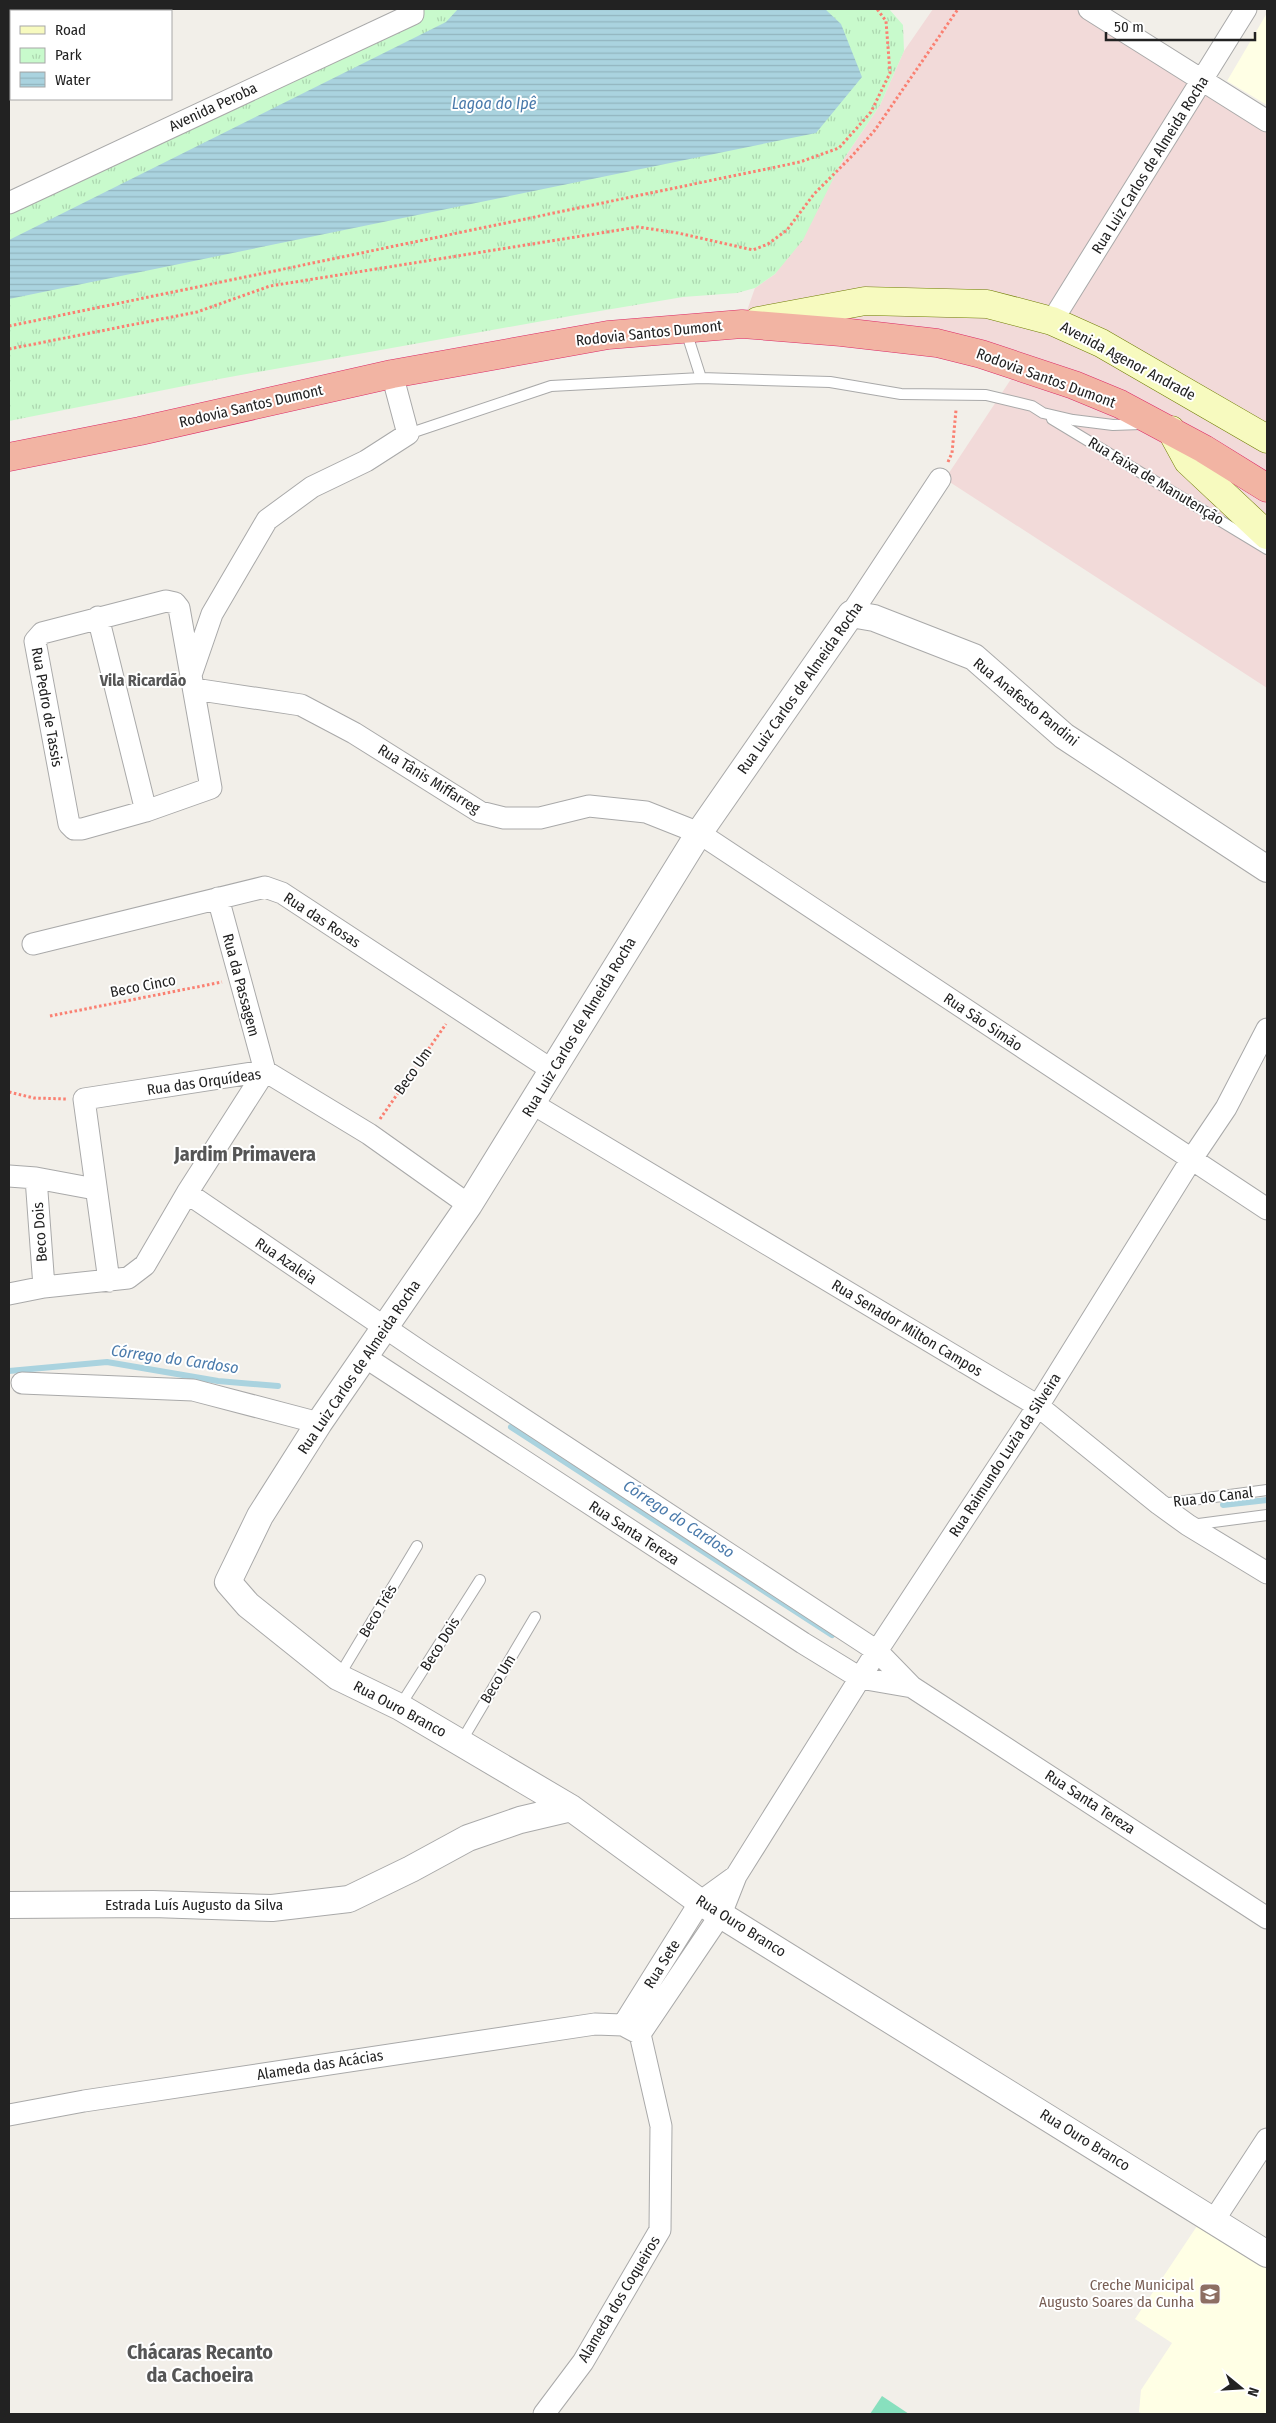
<svg xmlns="http://www.w3.org/2000/svg" width="1276" height="2423" font-family="'Fira Sans Condensed',sans-serif">
	<defs>
		<pattern id="park-tufts" width="24" height="20" patternUnits="userSpaceOnUse" patternTransform="scale(1.25)"><rect width="24" height="20" fill="#c8facc"/><path d="M3 7l-1-3M5 7V3M7 7l1-3M15 17l-1-3M17 17v-4M19 17l1-3" fill="none" stroke="#acd6af"/></pattern>
		<pattern id="water-rules" width="6" height="5" patternUnits="userSpaceOnUse" patternTransform="scale(1.25)"><rect width="6" height="5" fill="#aad3df"/><path d="M0 2.5h6" fill="none" stroke="#92b5bf"/></pattern>
	</defs>
	<rect width="100%" height="100%" fill="#f2efe9"/>
	<path fill="#f2dad9" d="M933,9H1086L1267,123V688L945,479L1019,367L743,322L755,288L775,274L841,163L880,105L904,51Z"/>
	<path fill="#ffffe5" d="M1267,13V105L1227,81Z
		M1199,2223L1267,2269V2414H1143L1139,2412L1141,2390L1172,2343L1135,2319Z"/>
	<path fill="url(#park-tufts)" d="M416,9H889L903,25L904,51L880,105L841,163L803,240L775,274L755,288L737,293L683,297L576,315L219,379L9,421V209Z"/>
	<path fill="#88e0be" d="M882,2396L909,2414H870Z"/>
	<path fill="url(#water-rules)" d="M458,9H825L841,24L862,77L816,133L9,299V240L446,22Z"/>
	<g fill="none" stroke-linecap="round" stroke-linejoin="round">
		<path stroke="#aad3df" stroke-width="6" d="M9,1371L107,1362L218,1381L278,1386
			M511,1427L832,1635
			M1223,1505L1267,1500"/>
		<g stroke="#a9a9a9" stroke-width="12">
			<path id="service" d="M686,331L701,378
				M1052,419L1267,549
				M408,434L551,386L701,378L830,382L901,394L986,395L1032,406L1043,413L1073,420L1113,425L1141,424
				M1162,1504L1267,1490
				M1191,1525L1267,1515
				M339,1676L417,1546
				M400,1706L480,1580
				M461,1742L535,1617"/>
		</g>
		<g stroke="#a9a9a9" stroke-width="23">
			<path id="minor" d="M1089,9L1267,121
				M9,203L413,14V9
				M1052,321L1246,9
				M166,601L175,603L179,608L211,788L146,811L82,829H74L69,824L35,641L42,633Z
				M851,614L940,479
				M98,617L146,811
				M192,672L212,614L267,520L312,487L366,461L408,434L392,374
				M194,689L301,705L354,733L480,812L504,818H540L589,806L646,812L699,833L1267,1209
				M33,944L265,887L282,893L552,1070
				M533,1104L1038,1406L1159,1504L1188,1525L1267,1573
				M9,1176L36,1178L95,1189
				M36,1178L44,1287
				M187,1193L424,1354L877,1651L912,1687L1267,1918
				M109,1281L84,1099L265,1071L369,1134L469,1205
				M9,1294L44,1287L128,1278L145,1265L187,1193L265,1071L218,898
				M365,1357L803,1643L860,1678L912,1687
				M22,1383L193,1390L319,1423
				M623,2025L700,1902L736,1876
				M640,2034L721,1914L736,1876L877,1651L1038,1406L1191,1160L1226,1108L1267,1029
				M9,2115L84,2101L595,2024L623,2025L640,2034L661,2126L660,2230L583,2362L544,2414
				M1214,2220L1267,2139"/>
		</g>
		<g stroke="#a9a9a9" stroke-width="28">
			<path id="tertiary" d="M68,11L73,9
				M9,37L11,36
				M1267,869L1064,736L974,657L874,618L851,614L699,833L469,1205L319,1423L260,1516L228,1582L248,1605L338,1677L400,1707L571,1808L700,1902L1267,2254
				M9,1905L153,1904L272,1908L349,1899L411,1869L468,1838L520,1820L571,1808"/>
		</g>
		<g stroke="#707d05" stroke-width="29">
			<path id="secondary" d="M758,321L865,301L987,304L1052,321L1101,343L1267,439
				M1171,430L1188,461L1267,535"/>
		</g>
		<g stroke="#dc2a67" stroke-width="29">
			<path id="trunk" d="M9,457L140,431L392,374L608,335L742,324L841,332L937,343L981,354L1074,385L1120,404L1204,449L1267,488"/>
		</g>
		<path stroke="#fa8072" stroke-width="3" stroke-dasharray="2.5 2.5" stroke-linecap="butt" d="M9,326L800,162L839,148L871,112L890,73L886,21L877,9
			M9,349L197,312L270,286L638,227L678,233L753,250L768,244L787,230L814,194L852,156L875,130L958,9
			M948,462L952,453L956,410
			M50,1016L222,982
			M9,1092L34,1098L66,1099
			M380,1119L446,1024"/>
		<use href="#service" stroke="#fff" stroke-width="10"/>
		<use href="#minor" stroke="#fff" stroke-width="21"/>
		<use href="#tertiary" stroke="#fff" stroke-width="26"/>
		<use href="#secondary" stroke="#f7fabf" stroke-width="28"/>
		<use href="#trunk" stroke="#f2b4a3" stroke-width="28"/>
	</g>
	<defs>
		<g id="school-square" transform="scale(1.125)"><rect x="-9" y="-9" width="18" height="18" rx="4" fill="#8d6e63" stroke="#fff"/><path d="M0-5L7-2L0 1L-7-2ZM-4 1L0 2.5L4 1V4Q0 6-4 4Z" fill="#fff"/></g>
	</defs>
	<g fill-rule="evenodd">
		<use href="#school-square" x="1210" y="2294"/>
	</g>
	<g text-anchor="middle" dominant-baseline="central" stroke-width="4" stroke-linejoin="round" paint-order="stroke">
		<g font-size="15" fill="#222" stroke="#fff">
			<text transform="translate(213 107) rotate(-25)">Avenida Peroba</text>
			<text transform="translate(1150 165) rotate(-58)">Rua Luiz Carlos de Almeida Rocha</text>
			<text transform="translate(649 333) rotate(-6)">Rodovia Santos Dumont</text>
			<text transform="translate(1128 361) rotate(28)">Avenida Agenor Andrade</text>
			<text transform="translate(1046 378) rotate(20)">Rodovia Santos Dumont</text>
			<text transform="translate(251 406) rotate(-13)">Rodovia Santos Dumont</text>
			<text transform="translate(1156 481) rotate(31)">Rua Faixa de Manutenção</text>
			<text transform="translate(800 688) rotate(-55)">Rua Luiz Carlos de Almeida Rocha</text>
			<text transform="translate(1026 702) rotate(39)">Rua Anafesto Pandini</text>
			<text transform="translate(47 707) rotate(80)">Rua Pedro de Tassis</text>
			<text transform="translate(429 779) rotate(32)">Rua Tânis Miffarreg</text>
			<text transform="translate(322 920) rotate(33)">Rua das Rosas</text>
			<text transform="translate(241 985) rotate(75)">Rua da Passagem</text>
			<text transform="translate(143 986) rotate(-11)">Beco Cinco</text>
			<text transform="translate(983 1022) rotate(34)">Rua São Simão</text>
			<text transform="translate(579 1027) rotate(-59)">Rua Luiz Carlos de Almeida Rocha</text>
			<text transform="translate(413 1071) rotate(-55)">Beco Um</text>
			<text transform="translate(204 1082) rotate(-8)">Rua das Orquídeas</text>
			<text transform="translate(40 1232) rotate(-94)">Beco Dois</text>
			<text transform="translate(286 1261) rotate(34)">Rua Azaleia</text>
			<text transform="translate(907 1328) rotate(31)">Rua Senador Milton Campos</text>
			<text transform="translate(359 1367) rotate(-56)">Rua Luiz Carlos de Almeida Rocha</text>
			<text transform="translate(1005 1455) rotate(-57)">Rua Raimundo Luzia da Silveira</text>
			<text transform="translate(1213 1497) rotate(-7)">Rua do Canal</text>
			<text transform="translate(634 1533) rotate(33)">Rua Santa Tereza</text>
			<text transform="translate(378 1611) rotate(-59)">Beco Três</text>
			<text transform="translate(440 1644) rotate(-58)">Beco Dois</text>
			<text transform="translate(498 1679) rotate(-59)">Beco Um</text>
			<text transform="translate(400 1709) rotate(28)">Rua Ouro Branco</text>
			<text transform="translate(1090 1802) rotate(33)">Rua Santa Tereza</text>
			<text x="194" y="1905">Estrada Luís Augusto da Silva</text>
			<text transform="translate(741 1926) rotate(32)">Rua Ouro Branco</text>
			<text transform="translate(662 1964) rotate(-58)">Rua Sete</text>
			<text transform="translate(320 2065) rotate(-9)">Alameda das Acácias</text>
			<text transform="translate(1085 2140) rotate(32)">Rua Ouro Branco</text>
			<text transform="translate(619 2299) rotate(-59)">Alameda dos Coqueiros</text>
		</g>
		<g font-size="15" fill="#785e54" stroke="#fff" text-anchor="end">
			<text x="1194" y="2285">Creche Municipal<tspan x="1194" dy="17">Augusto Soares da Cunha</tspan></text>
		</g>
		<g font-size="16" font-style="italic" fill="#4a7aab" stroke="#fff">
			<text x="494" y="103">Lagoa do Ipê</text>
			<text transform="translate(175 1359) rotate(8)">Córrego do Cardoso</text>
			<text transform="translate(679 1519) rotate(33)">Córrego do Cardoso</text>
		</g>
		<g font-size="16" font-weight="bold" fill="#555" stroke="#fff">
			<text x="143" y="680">Vila Ricardão</text>
		</g>
		<g font-size="20" font-weight="bold" fill="#555" stroke="#fff">
			<text x="245" y="1154">Jardim Primavera</text>
			<text x="200" y="2352">Chácaras Recanto<tspan x="200" dy="23">da Cachoeira</tspan></text>
		</g>
	</g>
	<rect width="1276" height="2423" fill="none" stroke="#222222" stroke-width="20"/>
	<rect x="10" y="10" width="162" height="90" fill="#ffffff" stroke="#a7a7a7"/>
	<rect x="20" y="26" width="25" height="8" fill="#f7fabf" stroke="#a7a7a7"/>
	<text x="55" y="35" font-size="15" fill="#222222">Road</text>
	<rect x="20" y="48" width="25" height="15" fill="url(#park-tufts)" stroke="#a7a7a7"/>
	<text x="55" y="60" font-size="15" fill="#222222">Park</text>
	<rect x="20" y="72" width="25" height="15" fill="url(#water-rules)" stroke="#a7a7a7"/>
	<text x="55" y="85" font-size="15" fill="#222222">Water</text>
	<g transform="translate(1241 2388) rotate(108)" stroke="#ffffff" stroke-width="4" paint-order="stroke">
	<path d="M0-4L9 19L0 12L-9 19Z" fill="#222222"/>
	<text y="-8" font-size="14" font-weight="bold" text-anchor="middle" fill="#222222">N</text>
	</g>
	<path d="M1106 32v8h149v-8" fill="none" stroke="#222222" stroke-width="2.5"/>
	<text x="1114" y="32" font-size="15" fill="#222222" stroke="#ffffff" stroke-width="4" paint-order="stroke">50 m</text>
</svg>
